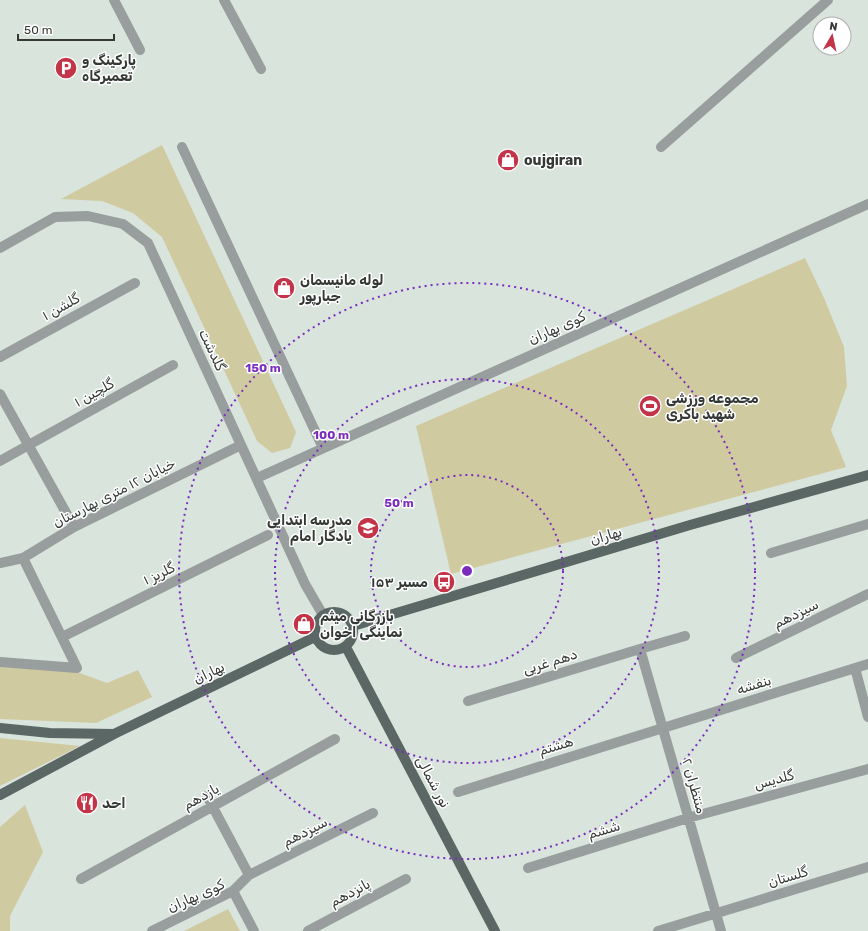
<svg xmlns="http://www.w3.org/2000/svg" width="868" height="931" font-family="Rubik,Vazirmatn,sans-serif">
	<rect width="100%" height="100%" fill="#d8e4dc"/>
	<path fill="#d0caa1" d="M162,145L296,432L290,448L272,453L257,441L162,237L133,213L102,201L61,199Z
		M805,258L824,298L844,347L847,386L831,430L846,467L451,574L416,426Z
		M0,667L77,672L107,683L138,670L152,697L96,723L0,719Z
		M0,738L80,746L0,786Z
		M25,805L43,852L10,916V931H0V827Z
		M228,909L240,931H184Z"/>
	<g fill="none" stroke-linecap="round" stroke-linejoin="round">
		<path stroke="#979e9d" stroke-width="10" d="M114,0L140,50
			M224,0L261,69
			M182,147L323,448
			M661,147L828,0
			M0,248L55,217L88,216L123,224L148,243L305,584L323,615
			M0,357L135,283
			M0,394L74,527
			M0,461L173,365
			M257,478L868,204
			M771,553L868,524
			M0,563L23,558L74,527L241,445
			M62,637L268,535
			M640,649L721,931
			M736,658L868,594
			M0,662L77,668L23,558
			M855,668L868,717
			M468,701L640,649L685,636
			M458,792L868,664
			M207,796L249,875L233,891
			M528,868L688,818L868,769
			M249,875L373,813
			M81,879L335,739
			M152,931L233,891L254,931
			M308,931L406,879
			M658,931L868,867"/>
		<path stroke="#5b6765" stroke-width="10" d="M315 631a19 19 0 1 1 38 0a19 19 0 1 1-38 0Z
			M353,626L690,525L868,475
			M346,647L495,931
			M0,728L50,733L114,734L0,795
			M114,734L315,637"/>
	</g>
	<g fill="none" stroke="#7b2cbf" stroke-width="2" stroke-dasharray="2 4">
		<circle cx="467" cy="571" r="96"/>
		<circle cx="467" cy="571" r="192"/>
		<circle cx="467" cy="571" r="288"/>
	</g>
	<defs>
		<g id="parking-disc" transform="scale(1.15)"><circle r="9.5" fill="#c43448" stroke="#fff"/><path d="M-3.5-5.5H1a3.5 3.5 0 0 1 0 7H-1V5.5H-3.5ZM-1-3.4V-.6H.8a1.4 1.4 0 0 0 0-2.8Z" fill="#fff"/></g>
		<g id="shop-disc" transform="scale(1.15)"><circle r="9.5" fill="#c43448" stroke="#fff"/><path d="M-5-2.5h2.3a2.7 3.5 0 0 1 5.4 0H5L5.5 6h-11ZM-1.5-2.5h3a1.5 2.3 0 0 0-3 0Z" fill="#fff"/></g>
		<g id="stadium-disc" transform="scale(1.15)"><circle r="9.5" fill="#c43448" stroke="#fff"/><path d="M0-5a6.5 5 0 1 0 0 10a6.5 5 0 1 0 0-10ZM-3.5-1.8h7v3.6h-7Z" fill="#fff"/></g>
		<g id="school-disc" transform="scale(1.15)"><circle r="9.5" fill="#c43448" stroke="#fff"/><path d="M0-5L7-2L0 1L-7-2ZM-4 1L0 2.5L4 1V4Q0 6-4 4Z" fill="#fff"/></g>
		<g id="bus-disc" transform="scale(1.15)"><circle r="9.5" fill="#c43448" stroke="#fff"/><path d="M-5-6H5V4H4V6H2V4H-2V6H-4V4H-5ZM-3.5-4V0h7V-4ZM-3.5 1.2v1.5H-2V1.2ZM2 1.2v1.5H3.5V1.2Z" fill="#fff"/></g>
		<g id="restaurant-disc" transform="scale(1.15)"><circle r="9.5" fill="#c43448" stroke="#fff"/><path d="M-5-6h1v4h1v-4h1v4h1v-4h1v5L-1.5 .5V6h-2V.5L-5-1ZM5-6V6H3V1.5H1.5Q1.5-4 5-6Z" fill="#fff"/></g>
	</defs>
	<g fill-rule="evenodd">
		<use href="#parking-disc" x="66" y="68"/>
		<use href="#shop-disc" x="508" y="160"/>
		<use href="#shop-disc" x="284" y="288"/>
		<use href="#stadium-disc" x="650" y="406"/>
		<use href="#school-disc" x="368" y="528"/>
		<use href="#bus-disc" x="444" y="582"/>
		<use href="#shop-disc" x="304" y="624"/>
		<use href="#restaurant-disc" x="87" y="803"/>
	</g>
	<g text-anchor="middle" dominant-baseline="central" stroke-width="3" stroke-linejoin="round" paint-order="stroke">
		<g font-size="14" font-weight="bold" fill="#343936" stroke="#fff" text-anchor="start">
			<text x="82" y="60">پارکینگ و<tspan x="82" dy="16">تعمیرگاه</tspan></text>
			<text x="524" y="160">oujgiran</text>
			<text x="300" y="280">لوله مانیسمان<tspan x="300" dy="16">جبارپور</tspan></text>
			<text x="666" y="398">مجموعه ورزشی<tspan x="666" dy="16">شهید باکری</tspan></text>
			<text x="352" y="520" text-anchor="end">مدرسه ابتدایی<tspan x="352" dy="16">یادگار امام</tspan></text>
			<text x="428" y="582" text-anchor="end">مسیر ۱۵۳</text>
			<text x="320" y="616">بازرگانی میثم<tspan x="320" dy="16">نماینگی اخوان</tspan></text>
			<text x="102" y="803">احد</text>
		</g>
		<g font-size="14" fill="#343936" stroke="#fff">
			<text transform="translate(61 307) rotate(-29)">گلشن ۱</text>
			<text transform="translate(557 328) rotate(-24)">کوی بهاران</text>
			<text transform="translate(212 350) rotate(65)">گلدشت</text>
			<text transform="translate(94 393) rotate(-29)">گلچین ۱</text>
			<text transform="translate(114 493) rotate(-27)">خیابان ۱۲ متری بهارستان</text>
			<text transform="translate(606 536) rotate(-17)">بهاران</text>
			<text transform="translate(159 574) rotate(-26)">گلریز ۱</text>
			<text transform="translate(796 614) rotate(-26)">سیزدهم</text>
			<text transform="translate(550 662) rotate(-17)">دهم غربی</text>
			<text transform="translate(209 673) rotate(-26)">بهاران</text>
			<text transform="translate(754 685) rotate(-17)">بنفشه</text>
			<text transform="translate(556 746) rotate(-17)">هشتم</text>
			<text transform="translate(774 780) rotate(-15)">گلدیس</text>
			<text transform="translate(433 782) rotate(62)">نور شمالی</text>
			<text transform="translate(694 786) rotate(74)">منتظران ۲</text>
			<text transform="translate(201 797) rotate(-29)">یازدهم</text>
			<text transform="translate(604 830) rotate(-17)">ششم</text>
			<text transform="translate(305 832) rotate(-27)">سیزدهم</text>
			<text transform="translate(788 877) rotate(-17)">گلستان</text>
			<text transform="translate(350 893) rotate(-28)">پانزدهم</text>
			<text transform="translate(196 896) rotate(-24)">کوی بهاران</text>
		</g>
	</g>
	<circle cx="467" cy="571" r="6" fill="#7b2cbf" stroke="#fff" stroke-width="2"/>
	<g font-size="12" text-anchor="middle" font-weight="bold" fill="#7b2cbf" stroke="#fff" stroke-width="3" stroke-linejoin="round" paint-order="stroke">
		<text x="263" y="372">150 m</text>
		<text x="331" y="439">100 m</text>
		<text x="399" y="507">50 m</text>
	</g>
	<g transform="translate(832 36) rotate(9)"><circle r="19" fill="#ffffff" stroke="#aeb0af"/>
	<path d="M0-3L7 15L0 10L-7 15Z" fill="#c43448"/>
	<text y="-6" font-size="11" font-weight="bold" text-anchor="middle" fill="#343936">N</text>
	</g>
	<path d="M18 34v6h96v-6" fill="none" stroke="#343936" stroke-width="2"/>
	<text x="24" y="34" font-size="12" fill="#343936" stroke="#ffffff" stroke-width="3" paint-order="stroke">50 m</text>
</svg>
